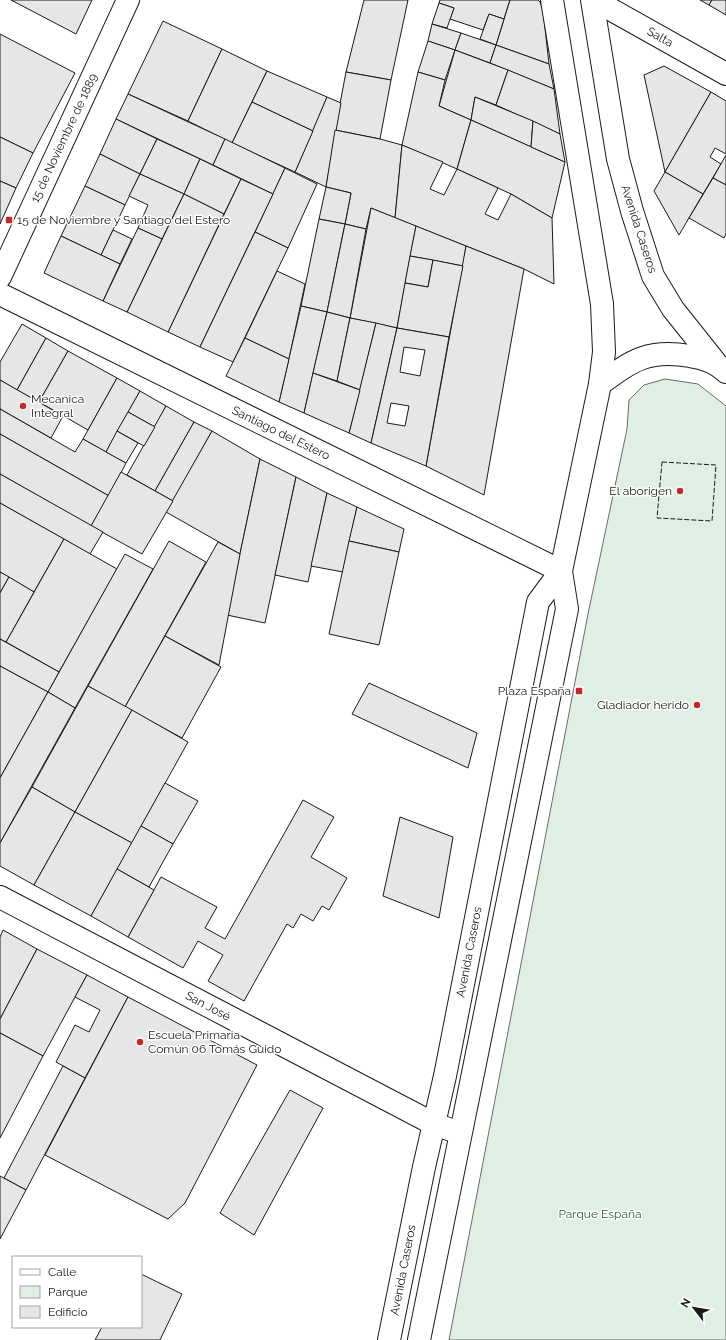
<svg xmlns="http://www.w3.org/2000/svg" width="726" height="1340" font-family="Raleway,sans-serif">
<rect width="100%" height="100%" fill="#fff"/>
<path fill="#e0efe3" stroke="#6a6a6a" d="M 665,379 L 698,384 L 726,406 L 726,1340 L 449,1340 L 588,614 L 627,429 L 629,400 L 644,385 Z"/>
<g fill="#e6e6e6" stroke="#1a1a1a" fill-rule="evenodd">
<path d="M 11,0 L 92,0 L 76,34 Z"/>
<path d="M 364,0 L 408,0 L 391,80 L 346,72 Z"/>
<path d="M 440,0 L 510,0 L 504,19 L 489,14 L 483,30 L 450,19 L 454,8 L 439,3 Z"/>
<path d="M 510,0 L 538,0 L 540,2 L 543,10 L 549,64 L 496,45 Z"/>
<path d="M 700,0 L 712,0 L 709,5 Z"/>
<path d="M 712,0 L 726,0 L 726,15 L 709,5 Z"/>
<path d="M 439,3 L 454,8 L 447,28 L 432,24 Z"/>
<path d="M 489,14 L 504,19 L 496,45 L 480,39 Z"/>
<path d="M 163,21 L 222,49 L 188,121 L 128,94 Z"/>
<path d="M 432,24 L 461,33 L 455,50 L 428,41 Z"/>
<path d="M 461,33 L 496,45 L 490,63 L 455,50 Z"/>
<path d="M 0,34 L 75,73 L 33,153 L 0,137 Z"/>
<path d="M 428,41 L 455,50 L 445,80 L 418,72 Z"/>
<path d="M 496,45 L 549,64 L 554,89 L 490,63 Z"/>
<path d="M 222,49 L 267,71 L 232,143 L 188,121 Z"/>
<path d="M 455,50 L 508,70 L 496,105 L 475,97 L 471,120 L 439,106 Z"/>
<path d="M 664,66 L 711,92 L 665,172 L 644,75 Z"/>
<path d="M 508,70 L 554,89 L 560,134 L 496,105 Z"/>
<path d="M 267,71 L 327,97 L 313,131 L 252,102 Z"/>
<path d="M 346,72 L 391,80 L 380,139 L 335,130 Z"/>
<path d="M 418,72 L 445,80 L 439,106 L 471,120 L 457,169 L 402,145 Z"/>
<path d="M 711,92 L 726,101 L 726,154 L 715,148 L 710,157 L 721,164 L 703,194 L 665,172 Z"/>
<path d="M 128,94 L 225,139 L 213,165 L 116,119 Z"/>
<path d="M 327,97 L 341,103 L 326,187 L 295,172 Z"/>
<path d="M 475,97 L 533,121 L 531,147 L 471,120 Z"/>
<path d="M 252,102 L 313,131 L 295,172 L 232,143 Z"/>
<path d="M 116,119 L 157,139 L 140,174 L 100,154 Z"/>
<path d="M 471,120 L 565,162 L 552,218 L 511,194 L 457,169 Z"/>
<path d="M 533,121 L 560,134 L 565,162 L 531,147 Z"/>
<path d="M 335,130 L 380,139 L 402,145 L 395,218 L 371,208 L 366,229 L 345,224 L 351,193 L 326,187 Z"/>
<path d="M 0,137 L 33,153 L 16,188 L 0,181 Z"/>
<path d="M 157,139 L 200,159 L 184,194 L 140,174 Z"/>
<path d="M 225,139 L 285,168 L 273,194 L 213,165 Z"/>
<path d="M 402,145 L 443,162 L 430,189 L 444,195 L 457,169 L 498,188 L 485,214 L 498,220 L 511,194 L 552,218 L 554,284 L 524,269 L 395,218 Z"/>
<path d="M 100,154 L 140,174 L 125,205 L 85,186 Z"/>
<path d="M 726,155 L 726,185 L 713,178 Z"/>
<path d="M 200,159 L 241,179 L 224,214 L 184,194 Z"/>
<path d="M 285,168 L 317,184 L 288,248 L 255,232 Z"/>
<path d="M 665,172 L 703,194 L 679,235 L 654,191 Z"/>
<path d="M 140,174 L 184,194 L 162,239 L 138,228 L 148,205 L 129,196 Z"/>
<path d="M 713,178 L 726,185 L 726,234 L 724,238 L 689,218 Z"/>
<path d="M 241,179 L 273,194 L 200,347 L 168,332 Z"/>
<path d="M 0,181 L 16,188 L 0,224 Z"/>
<path d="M 85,186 L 125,205 L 101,255 L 61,236 Z"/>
<path d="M 326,187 L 351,193 L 345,224 L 319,219 Z"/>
<path d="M 184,194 L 224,214 L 168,332 L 127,312 Z"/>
<path d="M 371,208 L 416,226 L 397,328 L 350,318 Z"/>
<path d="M 319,219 L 345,224 L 327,312 L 301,306 Z"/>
<path d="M 345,224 L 366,229 L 350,318 L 327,312 Z"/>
<path d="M 416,226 L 466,246 L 463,266 L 410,256 Z"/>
<path d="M 138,228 L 162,239 L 127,312 L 103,301 Z"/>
<path d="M 113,230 L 132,239 L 120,264 L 101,255 Z"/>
<path d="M 255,232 L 288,248 L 233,362 L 200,347 Z"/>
<path d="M 61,236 L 120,264 L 103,301 L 44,273 Z"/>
<path d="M 466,246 L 524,269 L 484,495 L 426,466 Z"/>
<path d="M 410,256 L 433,260 L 428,287 L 405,283 Z"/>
<path d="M 433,260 L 463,266 L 449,337 L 397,328 L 405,283 L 428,287 Z"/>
<path d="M 277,271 L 305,284 L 289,359 L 245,338 Z"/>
<path d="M 301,306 L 327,312 L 304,413 L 279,402 Z"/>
<path d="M 327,312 L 350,318 L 337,381 L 313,373 Z"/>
<path d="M 350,318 L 376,323 L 360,390 L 337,381 Z"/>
<path d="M 376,323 L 397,328 L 371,443 L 349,433 Z"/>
<path d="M 22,324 L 46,338 L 17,390 L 0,380 L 0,362 Z"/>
<path d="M 397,328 L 449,337 L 426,466 L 371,443 ZM 404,347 L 425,350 L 420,376 L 400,372 ZM 391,403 L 409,406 L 405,426 L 387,423 Z"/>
<path d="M 46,338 L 68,351 L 39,402 L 17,390 Z"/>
<path d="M 245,338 L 289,359 L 279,402 L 226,376 Z"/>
<path d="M 68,351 L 117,378 L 88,430 L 39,402 Z"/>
<path d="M 313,373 L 360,390 L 349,433 L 304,413 Z"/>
<path d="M 117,378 L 140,391 L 106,452 L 83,439 Z"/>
<path d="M 0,380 L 63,416 L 51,438 L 0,409 Z"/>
<path d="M 140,391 L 166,406 L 155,427 L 128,412 Z"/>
<path d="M 166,406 L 194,422 L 155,491 L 127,475 Z"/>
<path d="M 0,409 L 75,452 L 83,439 L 126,463 L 109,496 L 0,434 Z"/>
<path d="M 128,412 L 155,427 L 144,446 L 117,431 Z"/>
<path d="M 194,422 L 212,431 L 173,501 L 155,491 Z"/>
<path d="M 117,431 L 138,443 L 126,463 L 106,452 Z"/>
<path d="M 212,431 L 260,459 L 240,554 L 166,512 Z"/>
<path d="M 0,434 L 109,496 L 91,526 L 0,474 Z"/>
<path d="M 260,459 L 296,477 L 265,623 L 227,615 Z"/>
<path d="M 121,472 L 173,501 L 142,554 L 91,526 Z"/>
<path d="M 0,474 L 103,532 L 90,554 L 0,503 Z"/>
<path d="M 296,477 L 327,493 L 308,582 L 275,575 Z"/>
<path d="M 327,493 L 357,507 L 343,572 L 311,566 Z"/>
<path d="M 0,503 L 64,539 L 34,592 L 0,572 Z"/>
<path d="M 357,507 L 404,529 L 399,552 L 349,541 Z"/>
<path d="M 64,539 L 117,569 L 59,672 L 6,642 Z"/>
<path d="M 169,541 L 206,562 L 125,707 L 88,686 Z"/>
<path d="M 349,541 L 399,552 L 379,645 L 329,634 Z"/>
<path d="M 218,542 L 240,554 L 219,665 L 165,636 Z"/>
<path d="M 125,554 L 153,569 L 75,708 L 48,692 Z"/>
<path d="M 0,572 L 9,577 L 0,593 Z"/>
<path d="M 9,577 L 34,592 L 6,642 L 0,639 L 0,593 Z"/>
<path d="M 165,636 L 221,667 L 182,738 L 125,707 Z"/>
<path d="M 0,639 L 59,672 L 48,692 L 0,666 Z"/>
<path d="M 0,666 L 48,692 L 0,778 Z"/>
<path d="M 369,683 L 477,733 L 468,768 L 352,714 Z"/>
<path d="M 88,686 L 132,710 L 75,812 L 32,787 Z"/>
<path d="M 48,692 L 75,708 L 0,843 L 0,778 Z"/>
<path d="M 132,710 L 188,742 L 132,843 L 75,812 Z"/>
<path d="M 165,783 L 198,801 L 173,844 L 141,826 Z"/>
<path d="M 32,787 L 75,812 L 34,885 L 0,866 L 0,843 Z"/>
<path d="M 303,800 L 334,817 L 311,857 L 347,878 L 329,910 L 322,906 L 313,921 L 301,914 L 293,928 L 287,924 L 244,1001 L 208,981 L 223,955 L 198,941 L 183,968 L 128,937 L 161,877 L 217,907 L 205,928 L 225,939 Z"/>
<path d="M 75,812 L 132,843 L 91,916 L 34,885 Z"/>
<path d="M 400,817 L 453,837 L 439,918 L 383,896 Z"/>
<path d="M 141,826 L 173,844 L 149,887 L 117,869 Z"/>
<path d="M 117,869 L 154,890 L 128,937 L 91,916 Z"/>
<path d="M 3,930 L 37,949 L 0,1019 L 0,937 Z"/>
<path d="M 37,949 L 87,975 L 43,1056 L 0,1033 L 0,1019 Z"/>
<path d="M 87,975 L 128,997 L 85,1078 L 56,1062 L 75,1025 L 89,1032 L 100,1010 L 75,997 Z"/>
<path d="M 128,997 L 257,1065 L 185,1203 L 168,1219 L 45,1155 Z"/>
<path d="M 0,1033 L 43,1056 L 0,1138 Z"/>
<path d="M 63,1066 L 85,1078 L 26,1190 L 4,1178 Z"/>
<path d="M 290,1090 L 323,1108 L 254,1235 L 220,1213 Z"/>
<path d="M 0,1176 L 26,1190 L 0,1239 Z"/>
<path d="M 141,1274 L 182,1294 L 160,1340 L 95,1340 L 102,1327 L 141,1327 Z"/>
</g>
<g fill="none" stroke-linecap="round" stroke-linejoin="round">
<g stroke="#1a1a1a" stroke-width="24">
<g id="minor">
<path d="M 0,277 L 128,0"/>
<path d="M 0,294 L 561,571"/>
<path d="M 0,897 L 434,1124 L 460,1133"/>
</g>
</g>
<g stroke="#1a1a1a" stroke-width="24">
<g id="tertiary">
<path d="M 552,0 L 602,304 L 604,352 L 600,384"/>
<path d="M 592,0 L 618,159 L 632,211 L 653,276 L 673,309 L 716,363"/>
<path d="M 594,0 L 726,74"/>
</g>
</g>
<g stroke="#1a1a1a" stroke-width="24">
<g id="secondary">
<path d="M 389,1340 L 424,1167 L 445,1076 L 538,602 L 561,571"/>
<path d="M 419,1340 L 567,609 L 561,571 L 600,384 C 633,360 648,349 690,356 C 704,358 716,362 726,372"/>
</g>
</g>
<use href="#minor" stroke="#fff" stroke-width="22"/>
<use href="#tertiary" stroke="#fff" stroke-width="22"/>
<use href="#secondary" stroke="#fff" stroke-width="22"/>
<path stroke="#1a1a1a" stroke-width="1" stroke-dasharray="5 2" stroke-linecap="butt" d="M 662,462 L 716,465 L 712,521 L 657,518 Z"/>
</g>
<g fill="#c62828" stroke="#fff" stroke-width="1.5">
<rect x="5" y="216" width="8" height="8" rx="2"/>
<circle cx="23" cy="406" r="4"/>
<circle cx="680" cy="491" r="4"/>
<rect x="575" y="687" width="8" height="8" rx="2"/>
<circle cx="697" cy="705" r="4"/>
<circle cx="140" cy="1042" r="4"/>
</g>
<g text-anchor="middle" stroke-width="3" stroke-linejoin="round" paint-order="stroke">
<g font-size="12" fill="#1a1a1a" stroke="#fff">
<text transform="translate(660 37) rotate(29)" y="4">Salta</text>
<text transform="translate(64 138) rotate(-65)" y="4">15 de Noviembre de 1889</text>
<text transform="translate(639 229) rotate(72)" y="4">Avenida Caseros</text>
<text transform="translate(281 433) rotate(26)" y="4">Santiago del Estero</text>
<text transform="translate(469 952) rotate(-79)" y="4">Avenida Caseros</text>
<text transform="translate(208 1006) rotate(28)" y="4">San José</text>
<text transform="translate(403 1270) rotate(-79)" y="4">Avenida Caseros</text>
</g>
<g font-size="12" fill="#1a1a1a" stroke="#fff" text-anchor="start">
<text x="17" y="224">15 de Noviembre y Santiago del Estero</text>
<text x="31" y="403">Mecanica<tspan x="31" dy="14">Integral</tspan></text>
<text x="672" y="495" text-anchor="end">El aborigen</text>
<text x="571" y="695" text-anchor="end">Plaza España</text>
<text x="689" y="709" text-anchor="end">Gladiador herido</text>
<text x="148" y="1039">Escuela Primaria<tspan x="148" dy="14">Común 06 Tomás Guido</tspan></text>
</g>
<g font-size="12" fill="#2b5a34" stroke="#fff">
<text x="600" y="1218">Parque España</text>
</g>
</g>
<rect x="12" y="1256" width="130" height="72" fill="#ffffff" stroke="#a3a3a3"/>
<rect x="20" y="1269" width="20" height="6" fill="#ffffff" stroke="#a3a3a3"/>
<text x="48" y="1276" font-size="12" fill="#1a1a1a">Calle</text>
<rect x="20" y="1286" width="20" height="12" fill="#e0efe3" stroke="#a3a3a3"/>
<text x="48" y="1296" font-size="12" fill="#1a1a1a">Parque</text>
<rect x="20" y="1306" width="20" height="12" fill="#e6e6e6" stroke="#a3a3a3"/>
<text x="48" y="1316" font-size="12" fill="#1a1a1a">Edificio</text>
<g transform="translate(694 1308) rotate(301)" stroke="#ffffff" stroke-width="3" paint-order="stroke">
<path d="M0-3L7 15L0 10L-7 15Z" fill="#1a1a1a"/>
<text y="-6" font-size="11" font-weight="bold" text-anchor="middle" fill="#1a1a1a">N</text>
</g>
</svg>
